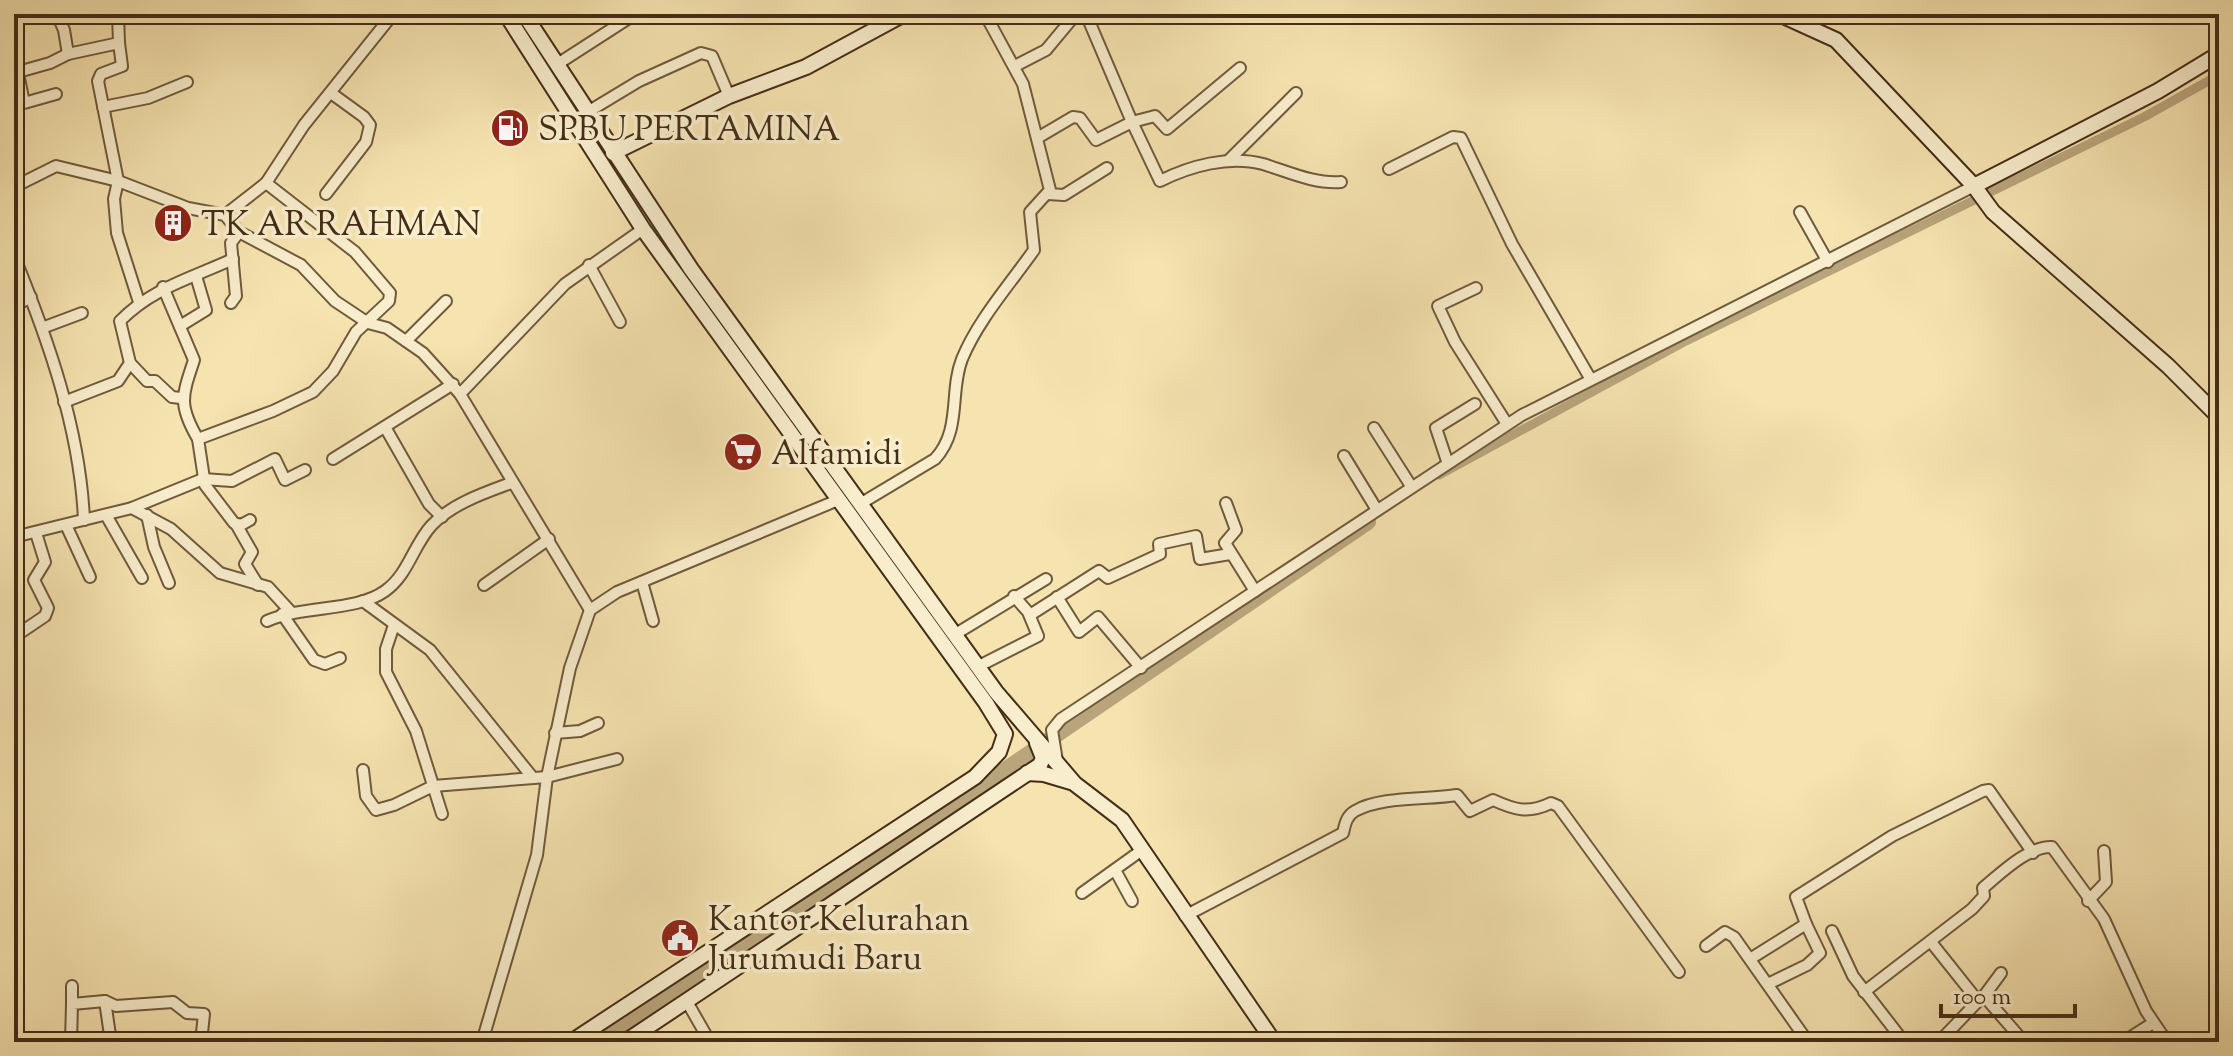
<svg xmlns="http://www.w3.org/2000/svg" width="2233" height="1056" font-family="'Sorts Mill Goudy',serif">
<rect width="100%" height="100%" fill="#f5e3b0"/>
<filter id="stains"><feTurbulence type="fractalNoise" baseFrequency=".0025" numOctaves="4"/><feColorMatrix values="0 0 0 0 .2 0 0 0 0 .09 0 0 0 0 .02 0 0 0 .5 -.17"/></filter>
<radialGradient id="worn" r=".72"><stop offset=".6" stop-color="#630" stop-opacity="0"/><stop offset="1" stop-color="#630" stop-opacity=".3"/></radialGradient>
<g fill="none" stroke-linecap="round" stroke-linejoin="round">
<path stroke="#b9a57c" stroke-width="9" d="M 1439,475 L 1682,343 L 2144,117 L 2219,75"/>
<path stroke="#b9a57c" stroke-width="16" d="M 597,1042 L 911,834 L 1368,522"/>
<g stroke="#705a3c" stroke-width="14">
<g id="street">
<path d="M 57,14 L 64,30 L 68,54 L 119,43 L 122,66 L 101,74 L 98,81 L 118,181 L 114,199 L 117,233 L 139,302"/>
<path d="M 118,14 L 119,43"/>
<path d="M 14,53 L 24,103 L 56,94"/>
<path d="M 556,65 L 632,16"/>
<path d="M 1015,66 L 1046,50 L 1076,14"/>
<path d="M 1240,68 L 1167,129 L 1155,116 L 1132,122 L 1160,181 C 1190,166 1229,155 1263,164 C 1289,172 1314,184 1341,182"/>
<path d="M 18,72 L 50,63 L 68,54"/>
<path d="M 103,107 L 148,98 L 187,82"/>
<path d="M 586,113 L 639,81 L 701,53 L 712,56 L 729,96"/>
<path d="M 1039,137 L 1073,117 L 1080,118 L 1096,140 L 1132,122 L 1086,14"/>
<path d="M 1228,161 L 1296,93"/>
<path d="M 1389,169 L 1453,137 L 1461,138 L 1512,244 L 1590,378"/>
<path d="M 14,187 L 56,166 L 118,181 L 188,208 L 225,215 L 239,232 L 301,265 L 335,301 L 368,323 L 387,328 L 423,353 L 460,394 L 590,610"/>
<path d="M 326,194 L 366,142 L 370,125 L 364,117 L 331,93"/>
<path d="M 1048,194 L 1064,195 L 1107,168"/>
<path d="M 1800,212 L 1828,262"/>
<path d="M 225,215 L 266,183 L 304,125 L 393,14"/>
<path d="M 14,256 C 48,339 80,429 84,520"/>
<path d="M 589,265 L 620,322"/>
<path d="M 163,287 L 194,360 C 182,396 178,405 198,439"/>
<path d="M 1476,288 L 1438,306 L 1455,342 L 1507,424"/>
<path d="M 231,303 L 236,296 L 231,243 L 239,232"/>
<path d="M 14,306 L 31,297"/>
<path d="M 180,326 L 206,310 L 196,276"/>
<path d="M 42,328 L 82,313"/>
<path d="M 406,341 L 446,301"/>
<path d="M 460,394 L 565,284 L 643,229"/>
<path d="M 181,398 L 172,397 L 155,381 L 147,381 L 130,363 L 120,321 C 152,288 192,278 233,259"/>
<path d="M 64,402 L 118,381 L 130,363"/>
<path d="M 385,427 L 429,504 L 442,517"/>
<path d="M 1374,428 L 1411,486"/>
<path d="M 1344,456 L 1377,510"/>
<path d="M 333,459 L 453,384"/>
<path d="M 1447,461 L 1436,428 L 1475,404"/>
<path d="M 1226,503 L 1236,530 L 1225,543 L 1255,591"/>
<path d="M 860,504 L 935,459 C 962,430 949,392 962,359 C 978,320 1010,284 1034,250 L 1030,212 L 1050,190 L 1023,84 L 985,14"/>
<path d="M 132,508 L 171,529 L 220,573 L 268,587 L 290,611"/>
<path d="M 106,515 L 142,578"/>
<path d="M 147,515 L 154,547 L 169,583"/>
<path d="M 250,520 L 241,525 L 234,523 L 205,485 L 198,439 L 273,411 L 313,392 L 333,371 L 356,332 L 389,301 L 390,293 L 355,252 L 266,183"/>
<path d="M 236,524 L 252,552 L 245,564 L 258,585"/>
<path d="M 66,525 L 90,577"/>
<path d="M 14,537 L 132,508 L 203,479 L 232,481 L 275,459 L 285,480 L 305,470"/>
<path d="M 642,582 L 653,621"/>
<path d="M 484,585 L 549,539"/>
<path d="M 1057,597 L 1079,632 L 1098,617 L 1141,668"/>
<path d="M 363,601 L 430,650 L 533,778"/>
<path d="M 282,614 L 314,660 L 325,664 L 340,658"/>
<path d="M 1030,615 L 1099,571 L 1108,578 L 1160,554 L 1159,544 L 1196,536 L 1200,559 L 1230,554"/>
<path d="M 267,621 C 303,605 356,612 385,591 C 408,575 413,546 431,526 C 451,504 484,493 511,483"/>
<path d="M 394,625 L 386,649 L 386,672 L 416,731 L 442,814"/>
<path d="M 954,635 L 1046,579"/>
<path d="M 14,637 L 45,616 L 48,608 L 34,580 L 45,562 L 36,533"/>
<path d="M 977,667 L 1038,636 L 1028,612 L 1014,596"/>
<path d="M 555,733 L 580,731 L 598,723"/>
<path d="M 1057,761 L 1052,730 L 1061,719 L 1522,415 L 1974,186"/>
<path d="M 363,770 L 366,796 L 376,810 L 394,805 L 433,786 L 547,777 L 617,759"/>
<path d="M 1115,870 L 1132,901"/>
<path d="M 1082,893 L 1142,850"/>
<path d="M 2088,901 L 2106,882 L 2104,851"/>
<path d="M 1185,916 L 1343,833 C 1345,825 1346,816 1355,811 C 1381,796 1427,800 1457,795 L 1470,811 L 1493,800 C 1515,810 1528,814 1551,803 L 1558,806 L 1679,972"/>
<path d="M 1832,931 L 1853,976 L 1904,1042"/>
<path d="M 1931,942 L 1978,1001"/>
<path d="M 1706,946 L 1725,932 L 1734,937 L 1808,1042"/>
<path d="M 1750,959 L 1806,924 L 1796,897 L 1892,836 L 1983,791 L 1989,790 L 2033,853"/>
<path d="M 2001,973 L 1984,996 L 2024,1042"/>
<path d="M 1768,984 L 1807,965 L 1820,953 L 1806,924"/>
<path d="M 72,986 L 72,1004"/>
<path d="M 1864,992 L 1972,909 L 1984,896 L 1983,888 C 2000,874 2028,846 2052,847 L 2104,919 L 2146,1011 L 2167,1042"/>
<path d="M 686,1000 L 710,1042"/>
<path d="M 105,1001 L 111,1042"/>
<path d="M 71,1042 L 72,1004 L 105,1001 L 116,1006 L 173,1002 L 187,1013 L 204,1014 L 201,1042"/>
<path d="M 482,1042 L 537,855 L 547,777 L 570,668 L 590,610 L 617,592 L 838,500"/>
<path d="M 1939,1042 L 1982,997"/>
<path d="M 2123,1042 L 2153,1023"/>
</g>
</g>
<g stroke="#442d16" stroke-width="18">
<g id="secondary">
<path d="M 506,14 L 643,229 L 986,703 L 1005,734 L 999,752 L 975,777 L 571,1042"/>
<path d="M 524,14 L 691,269 L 996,692 L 1075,784 L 1122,820 L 1274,1042"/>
<path d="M 1779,14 L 1836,40 L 1974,186 L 1993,212 L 2168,366 L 2219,417"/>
<path d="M 613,153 L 729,96 L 806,67 L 904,14"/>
<path d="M 1974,186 L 2158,91 L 2219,54"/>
<path d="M 1027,773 L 1044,774 L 1071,782"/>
<path d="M 625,1042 L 1040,765 L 1043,758 L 1037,743"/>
</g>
</g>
<use href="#street" stroke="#f8edcc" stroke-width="10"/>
<use href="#secondary" stroke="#f8edcc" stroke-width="14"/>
</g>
<defs>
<g id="fuel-disc" transform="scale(2)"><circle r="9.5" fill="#8f2418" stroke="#f8edcc"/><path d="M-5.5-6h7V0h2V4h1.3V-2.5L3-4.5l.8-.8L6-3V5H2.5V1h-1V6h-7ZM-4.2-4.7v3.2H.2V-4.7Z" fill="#fff"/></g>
<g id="building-disc" transform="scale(2)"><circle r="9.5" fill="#8f2418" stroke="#f8edcc"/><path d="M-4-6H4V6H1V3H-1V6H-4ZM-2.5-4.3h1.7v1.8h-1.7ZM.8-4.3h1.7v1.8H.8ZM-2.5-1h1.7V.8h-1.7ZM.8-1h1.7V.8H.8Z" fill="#fff"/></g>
<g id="supermarket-disc" transform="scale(2)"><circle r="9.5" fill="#8f2418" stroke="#f8edcc"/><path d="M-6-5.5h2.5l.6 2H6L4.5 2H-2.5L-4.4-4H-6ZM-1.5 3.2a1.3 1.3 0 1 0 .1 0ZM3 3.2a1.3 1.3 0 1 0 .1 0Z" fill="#fff"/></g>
<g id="civic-disc" transform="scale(2)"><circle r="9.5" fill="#8f2418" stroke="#f8edcc"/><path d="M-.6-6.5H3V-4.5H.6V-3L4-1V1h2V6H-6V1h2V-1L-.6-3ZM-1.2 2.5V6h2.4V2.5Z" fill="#fff"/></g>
</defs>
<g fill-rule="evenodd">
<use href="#fuel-disc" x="510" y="128"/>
<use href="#building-disc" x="173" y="223"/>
<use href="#supermarket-disc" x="743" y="452"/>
<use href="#civic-disc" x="680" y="938"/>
</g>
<g text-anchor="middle" stroke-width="7" stroke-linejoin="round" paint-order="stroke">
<g font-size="34" fill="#442d16" stroke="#f8edcc" text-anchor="start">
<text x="538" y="140">SPBU PERTAMINA</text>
<text x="201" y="235">TK AR RAHMAN</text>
<text x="771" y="464">Alfamidi</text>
<text x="708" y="930">Kantor Kelurahan<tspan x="708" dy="39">Jurumudi Baru</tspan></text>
</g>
</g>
<rect width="2233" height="1056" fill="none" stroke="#f5e3b0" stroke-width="48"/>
<rect x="16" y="16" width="2201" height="1024" fill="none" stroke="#442d16" stroke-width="4"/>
<rect x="24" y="24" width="2185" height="1008" fill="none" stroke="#442d16" stroke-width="2"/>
<path d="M1941 1004v12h134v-12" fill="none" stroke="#442d16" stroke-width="4"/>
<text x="1953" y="1004" font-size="24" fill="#442d16" stroke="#f8edcc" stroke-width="6" paint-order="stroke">100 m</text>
<rect width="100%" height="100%" filter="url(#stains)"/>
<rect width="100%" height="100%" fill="url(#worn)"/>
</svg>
